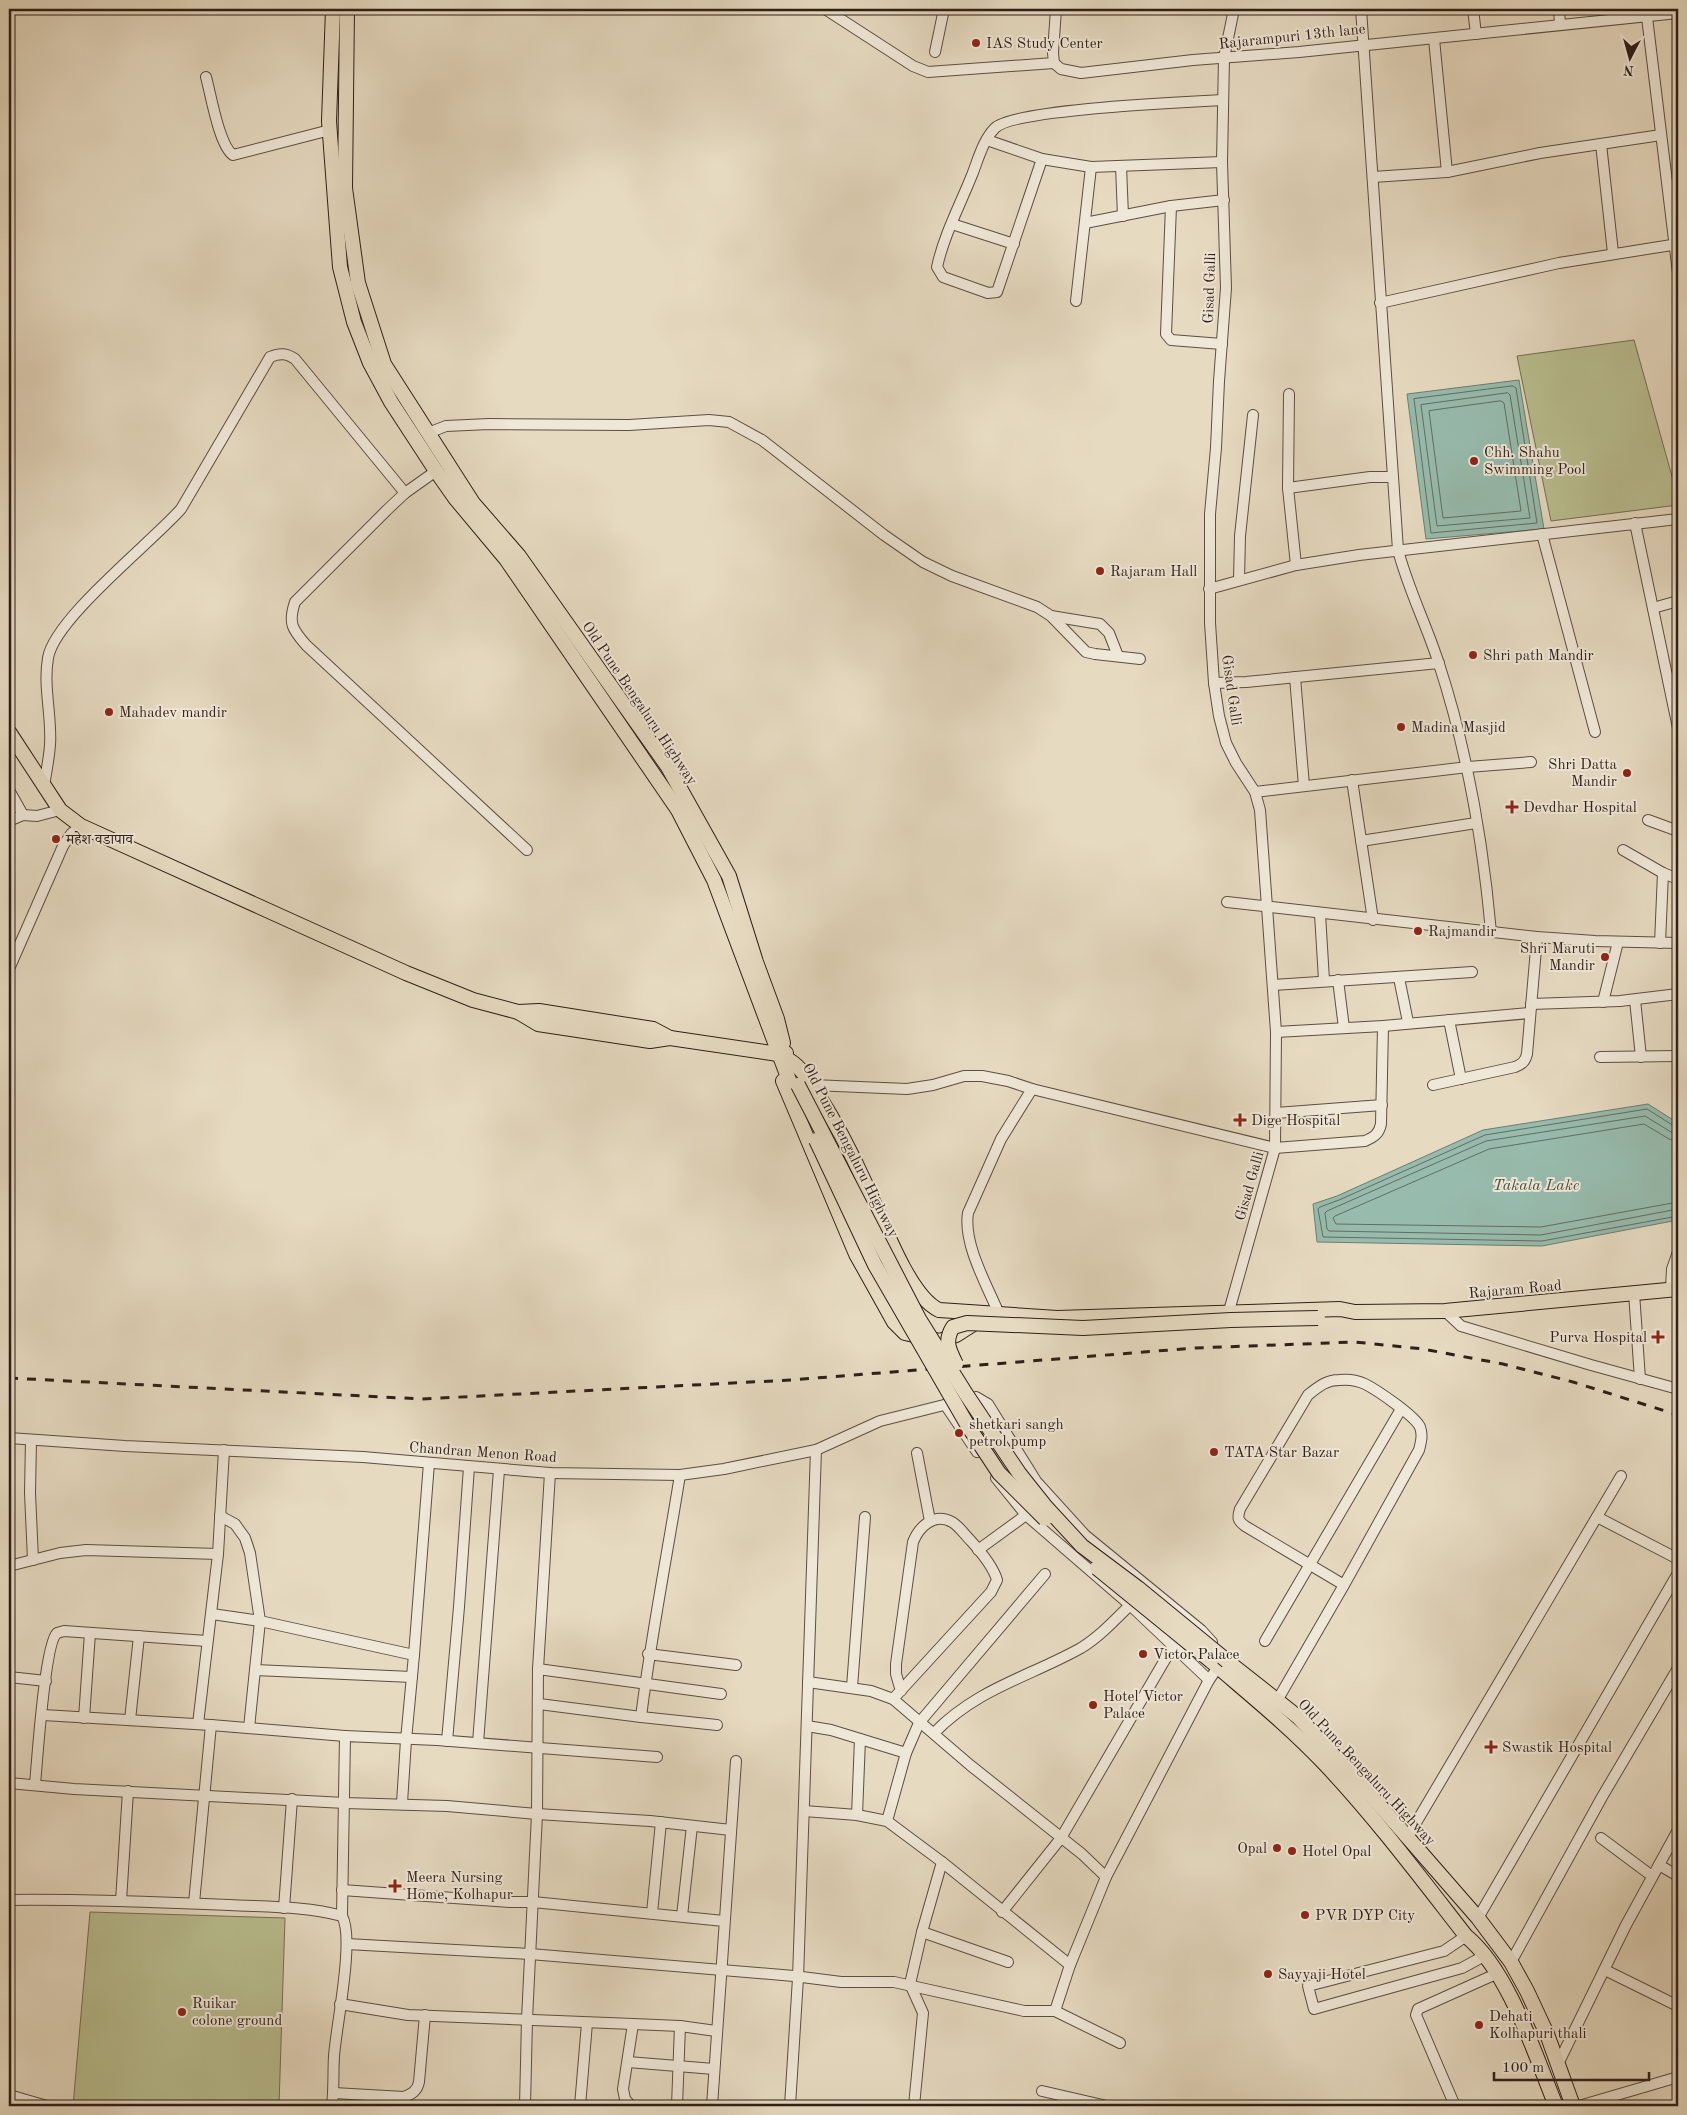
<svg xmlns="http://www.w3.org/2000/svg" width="1687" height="2115" font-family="'Old Standard TT','Noto Serif Devanagari',serif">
<rect width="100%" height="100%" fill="#e6dac1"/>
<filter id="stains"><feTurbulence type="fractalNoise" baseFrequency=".004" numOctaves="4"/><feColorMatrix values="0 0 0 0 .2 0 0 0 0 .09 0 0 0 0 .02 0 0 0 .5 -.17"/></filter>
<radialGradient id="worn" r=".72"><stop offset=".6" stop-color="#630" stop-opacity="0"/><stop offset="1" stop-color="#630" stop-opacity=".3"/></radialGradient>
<g fill="#b9be90" stroke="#746e54">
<path d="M 1634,340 L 1678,498 L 1678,505 L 1551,521 L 1517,356 Z"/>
<path d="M 90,1912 L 285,1918 L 279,2106 L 73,2106 Z"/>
</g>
<g fill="#97bbad" stroke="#6d7d71">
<path d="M 1519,380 L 1544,529 L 1426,539 L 1407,394 Z"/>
<path d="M 1648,1104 L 1678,1123 L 1678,1220 L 1542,1246 L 1317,1242 L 1313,1204 L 1337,1196 L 1483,1130 Z"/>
</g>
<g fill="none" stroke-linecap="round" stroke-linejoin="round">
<g stroke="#636d62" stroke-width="1">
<path d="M 1513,386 L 1516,388 L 1537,523 L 1431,533 L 1414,399 Z"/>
<path d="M 1508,393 L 1510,395 L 1530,518 L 1437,526 L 1421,405 Z"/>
<path d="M 1501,401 L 1504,403 L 1521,511 L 1443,518 L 1429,411 Z"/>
<path d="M 1678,1127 L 1674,1126 L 1647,1109 L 1485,1135 L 1339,1200 L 1320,1207 L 1318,1209 L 1323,1237 L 1542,1241 L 1678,1216"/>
<path d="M 1678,1133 L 1671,1132 L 1645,1116 L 1486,1141 L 1327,1211 L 1325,1213 L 1327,1229 L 1329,1231 L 1541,1235 L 1678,1209"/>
<path d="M 1678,1141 L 1669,1139 L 1644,1124 L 1489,1149 L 1335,1216 L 1333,1218 L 1336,1224 L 1541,1227 L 1678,1202"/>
</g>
<g stroke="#5d4e42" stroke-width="12">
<g id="minor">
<path d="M 825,9 L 913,66 L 928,72 L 1054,63"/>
<path d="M 1056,9 L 1053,53 L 1054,63 L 1061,69 L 1081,73 L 1193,60 L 1299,52 L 1678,13"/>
<path d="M 1361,9 L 1398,550 C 1408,589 1427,626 1439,664 C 1467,750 1483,842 1491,932"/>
<path d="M 1473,9 L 1476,34"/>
<path d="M 1559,9 L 1560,25"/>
<path d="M 1646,9 L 1678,273"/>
<path d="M 1434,39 L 1447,172"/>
<path d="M 935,52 L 944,9"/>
<path d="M 206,77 C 211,95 219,145 233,155 L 330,130"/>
<path d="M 987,140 L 1042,159 L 1091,167 L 1222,162"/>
<path d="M 1601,144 L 1613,253"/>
<path d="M 1042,159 L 997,292 L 988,293 L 943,277 L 937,267 C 944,235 960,205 972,175 C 978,160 983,140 995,128 C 1014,109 1188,102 1223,100"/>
<path d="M 1121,166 L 1123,216"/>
<path d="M 1373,177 L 1447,172 L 1540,153 L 1661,135"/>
<path d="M 1171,206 L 1166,334 L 1171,340 L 1222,344"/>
<path d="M 1085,223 L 1171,206 L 1224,200"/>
<path d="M 952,224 L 1014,244"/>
<path d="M 1076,301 L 1091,167"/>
<path d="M 1380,303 L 1559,263 L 1678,244"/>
<path d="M 1289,394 L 1288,488 L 1296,565"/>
<path d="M 428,433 L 446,426 L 489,424 L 629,425 L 709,420 L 729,422 L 762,440 L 884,535 L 923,562 L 952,576 L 1037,607 L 1051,616 L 1086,652 L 1095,654 L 1140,659"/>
<path d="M 436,471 L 405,493 L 387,510 L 295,602 C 288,623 292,629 306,645 L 527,850"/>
<path d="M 1288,488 L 1370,477 L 1392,477"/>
<path d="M 1635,523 L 1678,728"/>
<path d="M 1542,534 L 1595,732"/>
<path d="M 1239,580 L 1240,536 L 1253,415"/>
<path d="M 1209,589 L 1296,565 L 1359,555 L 1678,519"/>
<path d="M 1653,608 L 1678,601"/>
<path d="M 1051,616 L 1100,624 L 1109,633 L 1118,656"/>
<path d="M 1295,677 L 1304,786"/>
<path d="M 1214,683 L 1246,682 L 1439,663"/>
<path d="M 1352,780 L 1373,920"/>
<path d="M 44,786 C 46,773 49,759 50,745 C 52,716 43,687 48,658 C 54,619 152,542 181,509 L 270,357 C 280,353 286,353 295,359 L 405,493"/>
<path d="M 9,790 L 23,815"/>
<path d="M 1255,792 L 1468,767 L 1531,762"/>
<path d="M 1648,820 L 1678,831"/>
<path d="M 9,821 L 23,815 L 37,816 L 60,810"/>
<path d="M 1361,841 L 1476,823"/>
<path d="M 1623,850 L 1663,873 L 1678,879"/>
<path d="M 1227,902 L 1537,937 L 1595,941 L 1678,943"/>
<path d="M 1320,914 L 1324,980"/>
<path d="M 1660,943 L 1663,873"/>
<path d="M 9,969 L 63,846 L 71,834 L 81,826"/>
<path d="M 1399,978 L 1408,1022"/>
<path d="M 1338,980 L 1344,1028"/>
<path d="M 1273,985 L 1472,972"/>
<path d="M 1635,1000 L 1641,1057"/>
<path d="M 1603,1002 L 1618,942"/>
<path d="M 1531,1004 L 1620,1001 L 1678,994"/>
<path d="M 1449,1020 L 1461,1079"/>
<path d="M 1276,1032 L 1383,1026 L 1530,1013"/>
<path d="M 1600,1057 L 1678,1056"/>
<path d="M 812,1085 L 907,1089 L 933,1085 L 964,1076 L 982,1076 L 1008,1081 L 1032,1089 L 1275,1148 L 1365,1141 C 1374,1137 1379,1134 1381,1124 L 1383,1026"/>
<path d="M 1433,1085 L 1515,1067 C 1522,1064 1525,1062 1527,1054 L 1537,937"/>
<path d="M 1276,1113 L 1382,1105"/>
<path d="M 1671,1289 L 1672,1269 L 1678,1252"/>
<path d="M 1634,1293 L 1640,1379"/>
<path d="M 1229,1311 L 1275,1148 L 1276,1032 L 1260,810 L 1255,792 L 1236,763 L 1226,743 L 1219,716 L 1214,683 L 1210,623 L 1210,514 L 1216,448 L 1219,381 L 1226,288 L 1222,162 L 1224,58 L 1234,9"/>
<path d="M 1445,1311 L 1461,1326 L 1591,1365 L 1678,1389"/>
<path d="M 999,1314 C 987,1285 963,1244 968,1213 L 1001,1139 L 1032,1089"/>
<path d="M 946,1406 L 977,1452"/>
<path d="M 9,1438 L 125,1446 L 363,1457 L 550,1473 L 680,1475 L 724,1469 L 816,1450 L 880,1421 L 976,1397 L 988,1404 L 1036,1481 L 1085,1535 L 1201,1630 L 1212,1642"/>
<path d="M 31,1440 L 30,1493 L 33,1560"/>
<path d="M 917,1453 L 930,1521"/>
<path d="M 996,1478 L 1026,1515 L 1130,1605 L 1209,1680"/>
<path d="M 220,1516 L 235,1524 L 245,1538 L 250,1553 L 260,1621 L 249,1728"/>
<path d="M 1597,1517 L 1678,1559"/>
<path d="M 978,1550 L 1026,1515"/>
<path d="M 9,1566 L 60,1553 L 86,1550 L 218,1554"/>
<path d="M 212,1614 L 260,1621 L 414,1655"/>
<path d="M 1265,1641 L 1401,1409"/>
<path d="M 648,1654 L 736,1665"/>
<path d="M 538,1669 L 721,1694"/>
<path d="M 255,1670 L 412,1677"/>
<path d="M 9,1677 L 46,1681"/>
<path d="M 808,1682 L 871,1691 L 893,1699 L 970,1765 L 1082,1854 L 1106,1877"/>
<path d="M 852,1687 L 865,1517"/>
<path d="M 893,1699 L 991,1592 L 997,1580 C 993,1566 981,1552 971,1541 C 965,1535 959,1526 952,1522 C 934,1512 919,1527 913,1542 L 896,1664 L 896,1674 L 901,1691"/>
<path d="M 539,1704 L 641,1717 C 651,1636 667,1556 680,1475"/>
<path d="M 1274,1706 L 1344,1585 L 1419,1450 C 1421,1442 1423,1435 1420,1427 C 1415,1416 1377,1390 1365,1384 C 1357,1380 1348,1379 1339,1380 C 1326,1380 1318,1387 1308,1395 L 1240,1509 C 1237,1518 1238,1521 1245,1526 L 1344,1585"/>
<path d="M 43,1715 L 211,1725 L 345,1736"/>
<path d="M 641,1717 L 717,1725"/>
<path d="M 84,1718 L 90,1633"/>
<path d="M 130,1720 L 139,1636"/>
<path d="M 198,1724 L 218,1554 L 224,1450"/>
<path d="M 807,1726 L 831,1730 L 906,1753"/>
<path d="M 934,1733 C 978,1688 1029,1677 1081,1648 C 1099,1637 1115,1620 1130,1605"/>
<path d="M 447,1741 L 459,1607 L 469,1467"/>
<path d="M 478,1743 L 499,1470"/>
<path d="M 9,1783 L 74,1789 L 345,1803 L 447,1806 L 537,1814 L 650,1821 L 731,1830"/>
<path d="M 35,1785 C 37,1762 45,1643 57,1633 L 64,1631 L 207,1641"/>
<path d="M 402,1803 L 406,1740 L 414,1655 L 429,1463"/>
<path d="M 804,1811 L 857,1815 L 887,1821 L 942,1862 L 1070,1965"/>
<path d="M 857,1815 L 860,1739"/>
<path d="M 887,1821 L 906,1753 L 919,1723 L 1045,1574"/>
<path d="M 1407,1838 L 1621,1476"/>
<path d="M 1601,1838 L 1652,1876"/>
<path d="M 1659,1865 L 1678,1876"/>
<path d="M 342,1890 L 510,1902 L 533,1902 L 724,1921"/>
<path d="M 9,1900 C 82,1899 156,1902 229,1905 C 266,1907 306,1906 342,1916 C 355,1938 336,2027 334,2056 C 333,2073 334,2090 332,2106"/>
<path d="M 121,1901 L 128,1791"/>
<path d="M 194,1903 L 211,1725"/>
<path d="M 284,1908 L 292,1799"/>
<path d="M 1002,1912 L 1061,1838 L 1173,1646"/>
<path d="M 652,1913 L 661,1822"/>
<path d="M 342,1916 L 345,1736 L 437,1740 L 657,1757"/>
<path d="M 682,1916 L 692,1826"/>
<path d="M 1478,1918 L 1678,1573"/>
<path d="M 922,1932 L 1008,1962"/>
<path d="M 1466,1936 L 1444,1951 L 1308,1986 L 1314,2009 L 1462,1968 L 1484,1956"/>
<path d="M 347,1944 L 530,1954 L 794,1976 L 841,1982 L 894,1982 L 1024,2011 L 1055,2011 L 1070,1965 L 1106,1877 L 1209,1680 L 1218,1667"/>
<path d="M 1511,1962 L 1602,1797 L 1678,1668"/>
<path d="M 1605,1970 L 1678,2006"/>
<path d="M 340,2004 L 408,2015 L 633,2024 L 680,2026 L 716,2031"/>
<path d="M 1055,2011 L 1120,2043"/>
<path d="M 628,2062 L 714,2069"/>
<path d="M 1558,2064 L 1626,1925 L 1678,1830"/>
<path d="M 1042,2091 L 1107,2106"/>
<path d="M 334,2093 L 404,2097 C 412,2094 417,2091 419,2082 L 425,2015"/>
<path d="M 9,2095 L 47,2106"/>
<path d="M 525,2106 L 527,2019 L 537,1814 L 538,1669 L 550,1473"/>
<path d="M 580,2106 L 587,2023"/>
<path d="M 631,2106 L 625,2099 L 623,2089 L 633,2024"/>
<path d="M 677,2106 L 680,2026"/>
<path d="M 712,2106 L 736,1761"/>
<path d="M 790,2106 L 798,1978 L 816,1450"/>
<path d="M 914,2106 L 923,2013 L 910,1984 L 922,1932 L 942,1862"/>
<path d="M 1455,2106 L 1416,2015 L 1418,2009 L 1496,1974"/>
<path d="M 1579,2106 L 1678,2077"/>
</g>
</g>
<g stroke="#2f1f18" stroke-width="16">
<g id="major">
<path d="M 333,9 L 329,121 L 340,267 L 354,322 L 370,363 L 391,402 L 436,471 L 455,498 L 506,559 L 678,810 L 714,880 L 792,1088"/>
<path d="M 347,9 L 345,188 L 358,283 L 384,364 L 473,503 L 519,556 L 668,767 L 729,876 L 756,962 L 777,1019 L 783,1043"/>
<path d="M 9,732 L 60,810 L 81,826 L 406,973 L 473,1000 L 518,1012 L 538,1024 L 650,1041 L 670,1038 L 778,1054 L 786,1053"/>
<path d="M 518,1012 L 539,1011 L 653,1029 L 670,1038"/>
<path d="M 789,1060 C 802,1068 810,1082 818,1095 C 836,1123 851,1152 865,1183 C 880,1215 908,1296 939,1310 L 1057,1318 L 1340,1309 L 1355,1312 L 1445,1311 L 1678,1289"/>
<path d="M 783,1081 L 856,1254 L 894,1322 L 905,1333 L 940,1341 L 956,1335 L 978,1321"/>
<path d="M 1211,1661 C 1249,1694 1289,1726 1324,1763 C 1375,1817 1420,1877 1466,1936 C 1509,1971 1535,2055 1556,2106"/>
<path d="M 1227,1661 L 1298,1717 L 1369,1793 L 1478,1918 L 1511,1962 L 1527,1991 L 1547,2034 L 1573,2106"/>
</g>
</g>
<use href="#minor" stroke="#efe7d7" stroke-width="10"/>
<use href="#major" stroke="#e6dac1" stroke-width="14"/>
<path stroke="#2f1f18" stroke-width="3" stroke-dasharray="9 9" stroke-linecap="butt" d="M 9,1378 L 422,1399 L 791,1380 L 1195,1348 L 1355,1342 L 1423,1349 L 1503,1364 L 1573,1382 L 1678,1415"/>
<g stroke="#2f1f18" stroke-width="16" stroke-linecap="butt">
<g id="major-bridge">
<path d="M 798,1085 L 919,1319 L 966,1394 L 1019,1473 L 1046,1507 L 1082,1546 L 1138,1588 L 1227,1661"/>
<path d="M 816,1140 L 875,1265 L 968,1426 L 999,1473 L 1045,1519"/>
<path d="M 956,1364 C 949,1350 944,1341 953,1327 L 967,1323 L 1083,1328 L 1231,1320 L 1318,1318"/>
<path d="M 1097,1568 L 1211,1661"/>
</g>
</g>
<use href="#major-bridge" stroke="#e6dac1" stroke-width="14"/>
</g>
<g fill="#8f2418" stroke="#efe7d7" stroke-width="2">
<circle cx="976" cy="43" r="5"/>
<circle cx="1474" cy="461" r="5"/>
<circle cx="1100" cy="571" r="5"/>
<circle cx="1473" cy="655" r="5"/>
<circle cx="109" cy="712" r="5"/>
<circle cx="1401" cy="727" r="5"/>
<circle cx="1627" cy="773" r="5"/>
<path d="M1509.5 799.5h5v5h5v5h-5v5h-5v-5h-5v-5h5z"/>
<circle cx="56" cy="839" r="5"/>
<circle cx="1418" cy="931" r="5"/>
<circle cx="1605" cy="957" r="5"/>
<path d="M1237.5 1112.5h5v5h5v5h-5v5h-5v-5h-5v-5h5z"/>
<path d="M1655.5 1329.5h5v5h5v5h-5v5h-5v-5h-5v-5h5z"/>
<circle cx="959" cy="1433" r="5"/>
<circle cx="1214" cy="1452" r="5"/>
<circle cx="1143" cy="1654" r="5"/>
<circle cx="1093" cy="1705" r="5"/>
<path d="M1488.5 1739.5h5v5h5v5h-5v5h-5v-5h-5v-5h5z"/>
<circle cx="1277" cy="1848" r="5"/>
<circle cx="1292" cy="1851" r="5"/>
<path d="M392.5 1878.5h5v5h5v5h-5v5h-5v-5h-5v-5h5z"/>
<circle cx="1305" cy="1915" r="5"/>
<circle cx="1268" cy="1974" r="5"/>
<circle cx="182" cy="2012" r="5"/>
<circle cx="1479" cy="2025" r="5"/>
</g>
<g text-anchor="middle" stroke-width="4" stroke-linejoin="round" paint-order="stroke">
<g font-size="15" fill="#2f1f18" stroke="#efe7d7">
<text transform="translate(1292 36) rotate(-6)" y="5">Rajarampuri 13th lane</text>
<text transform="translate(1209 288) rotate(-88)" y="5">Gisad Galli</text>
<text transform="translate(1232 690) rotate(82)" y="5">Gisad Galli</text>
<text transform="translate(640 703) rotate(56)" y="5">Old Pune Bengaluru Highway</text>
<text transform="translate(851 1150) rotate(63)" y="5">Old Pune Bengaluru Highway</text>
<text transform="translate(1249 1186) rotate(-74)" y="5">Gisad Galli</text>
<text transform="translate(1515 1289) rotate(-5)" y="5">Rajaram Road</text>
<text transform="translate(483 1452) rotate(4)" y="5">Chandran Menon Road</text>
<text transform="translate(1367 1772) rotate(47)" y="5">Old Pune Bengaluru Highway</text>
</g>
<g font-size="15" fill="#2f1f18" stroke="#efe7d7" text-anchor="start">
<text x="986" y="48">IAS Study Center</text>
<text x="1484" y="457">Chh. Shahu<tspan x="1484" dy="17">Swimming Pool</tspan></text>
<text x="1110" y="576">Rajaram Hall</text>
<text x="1483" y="660">Shri path Mandir</text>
<text x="119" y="717">Mahadev mandir</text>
<text x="1411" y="732">Madina Masjid</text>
<text x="1617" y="769" text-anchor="end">Shri Datta<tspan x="1617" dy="17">Mandir</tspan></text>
<text x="1523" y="812">Devdhar Hospital</text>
<text x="66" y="844">महेश वडापाव</text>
<text x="1428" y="936">Rajmandir</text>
<text x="1595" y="953" text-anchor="end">Shri Maruti<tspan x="1595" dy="17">Mandir</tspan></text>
<text x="1251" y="1125">Dige Hospital</text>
<text x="1647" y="1342" text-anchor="end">Purva Hospital</text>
<text x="969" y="1429">shetkari sangh<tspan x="969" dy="17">petrol pump</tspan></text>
<text x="1224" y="1457">TATA Star Bazar</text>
<text x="1153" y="1659">Victor Palace</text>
<text x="1103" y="1701">Hotel Victor<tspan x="1103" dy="17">Palace</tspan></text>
<text x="1502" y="1752">Swastik Hospital</text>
<text x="1267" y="1853" text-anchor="end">Opal</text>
<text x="1302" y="1856">Hotel Opal</text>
<text x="406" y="1882">Meera Nursing<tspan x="406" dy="17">Home, Kolhapur</tspan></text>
<text x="1315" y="1920">PVR DYP City</text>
<text x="1278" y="1979">Sayyaji Hotel</text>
<text x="192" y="2008">Ruikar<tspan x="192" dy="17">colone ground</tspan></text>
<text x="1489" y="2021">Dehati<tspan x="1489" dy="17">Kolhapuri thali</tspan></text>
</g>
<g font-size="16" font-style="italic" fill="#4e4e45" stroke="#efe7d7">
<text x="1536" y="1190">Takala Lake</text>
</g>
</g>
<rect width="1687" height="2115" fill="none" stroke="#e6dac1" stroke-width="30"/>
<rect x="10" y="10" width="1667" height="2095" fill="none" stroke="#2f1f18" stroke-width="2.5"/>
<rect x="15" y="15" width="1657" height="2085" fill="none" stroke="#2f1f18"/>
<g transform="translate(1630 58) rotate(186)" stroke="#efe7d7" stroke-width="4" paint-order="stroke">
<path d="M0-4L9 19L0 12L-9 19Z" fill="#2f1f18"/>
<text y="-8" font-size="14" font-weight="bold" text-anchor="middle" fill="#2f1f18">N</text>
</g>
<path d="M1494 2072v8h155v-8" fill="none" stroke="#2f1f18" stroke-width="2.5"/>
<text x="1502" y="2072" font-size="15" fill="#2f1f18" stroke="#efe7d7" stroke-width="4" paint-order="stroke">100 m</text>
<rect width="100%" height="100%" filter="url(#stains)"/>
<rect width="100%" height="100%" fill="url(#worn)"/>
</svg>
